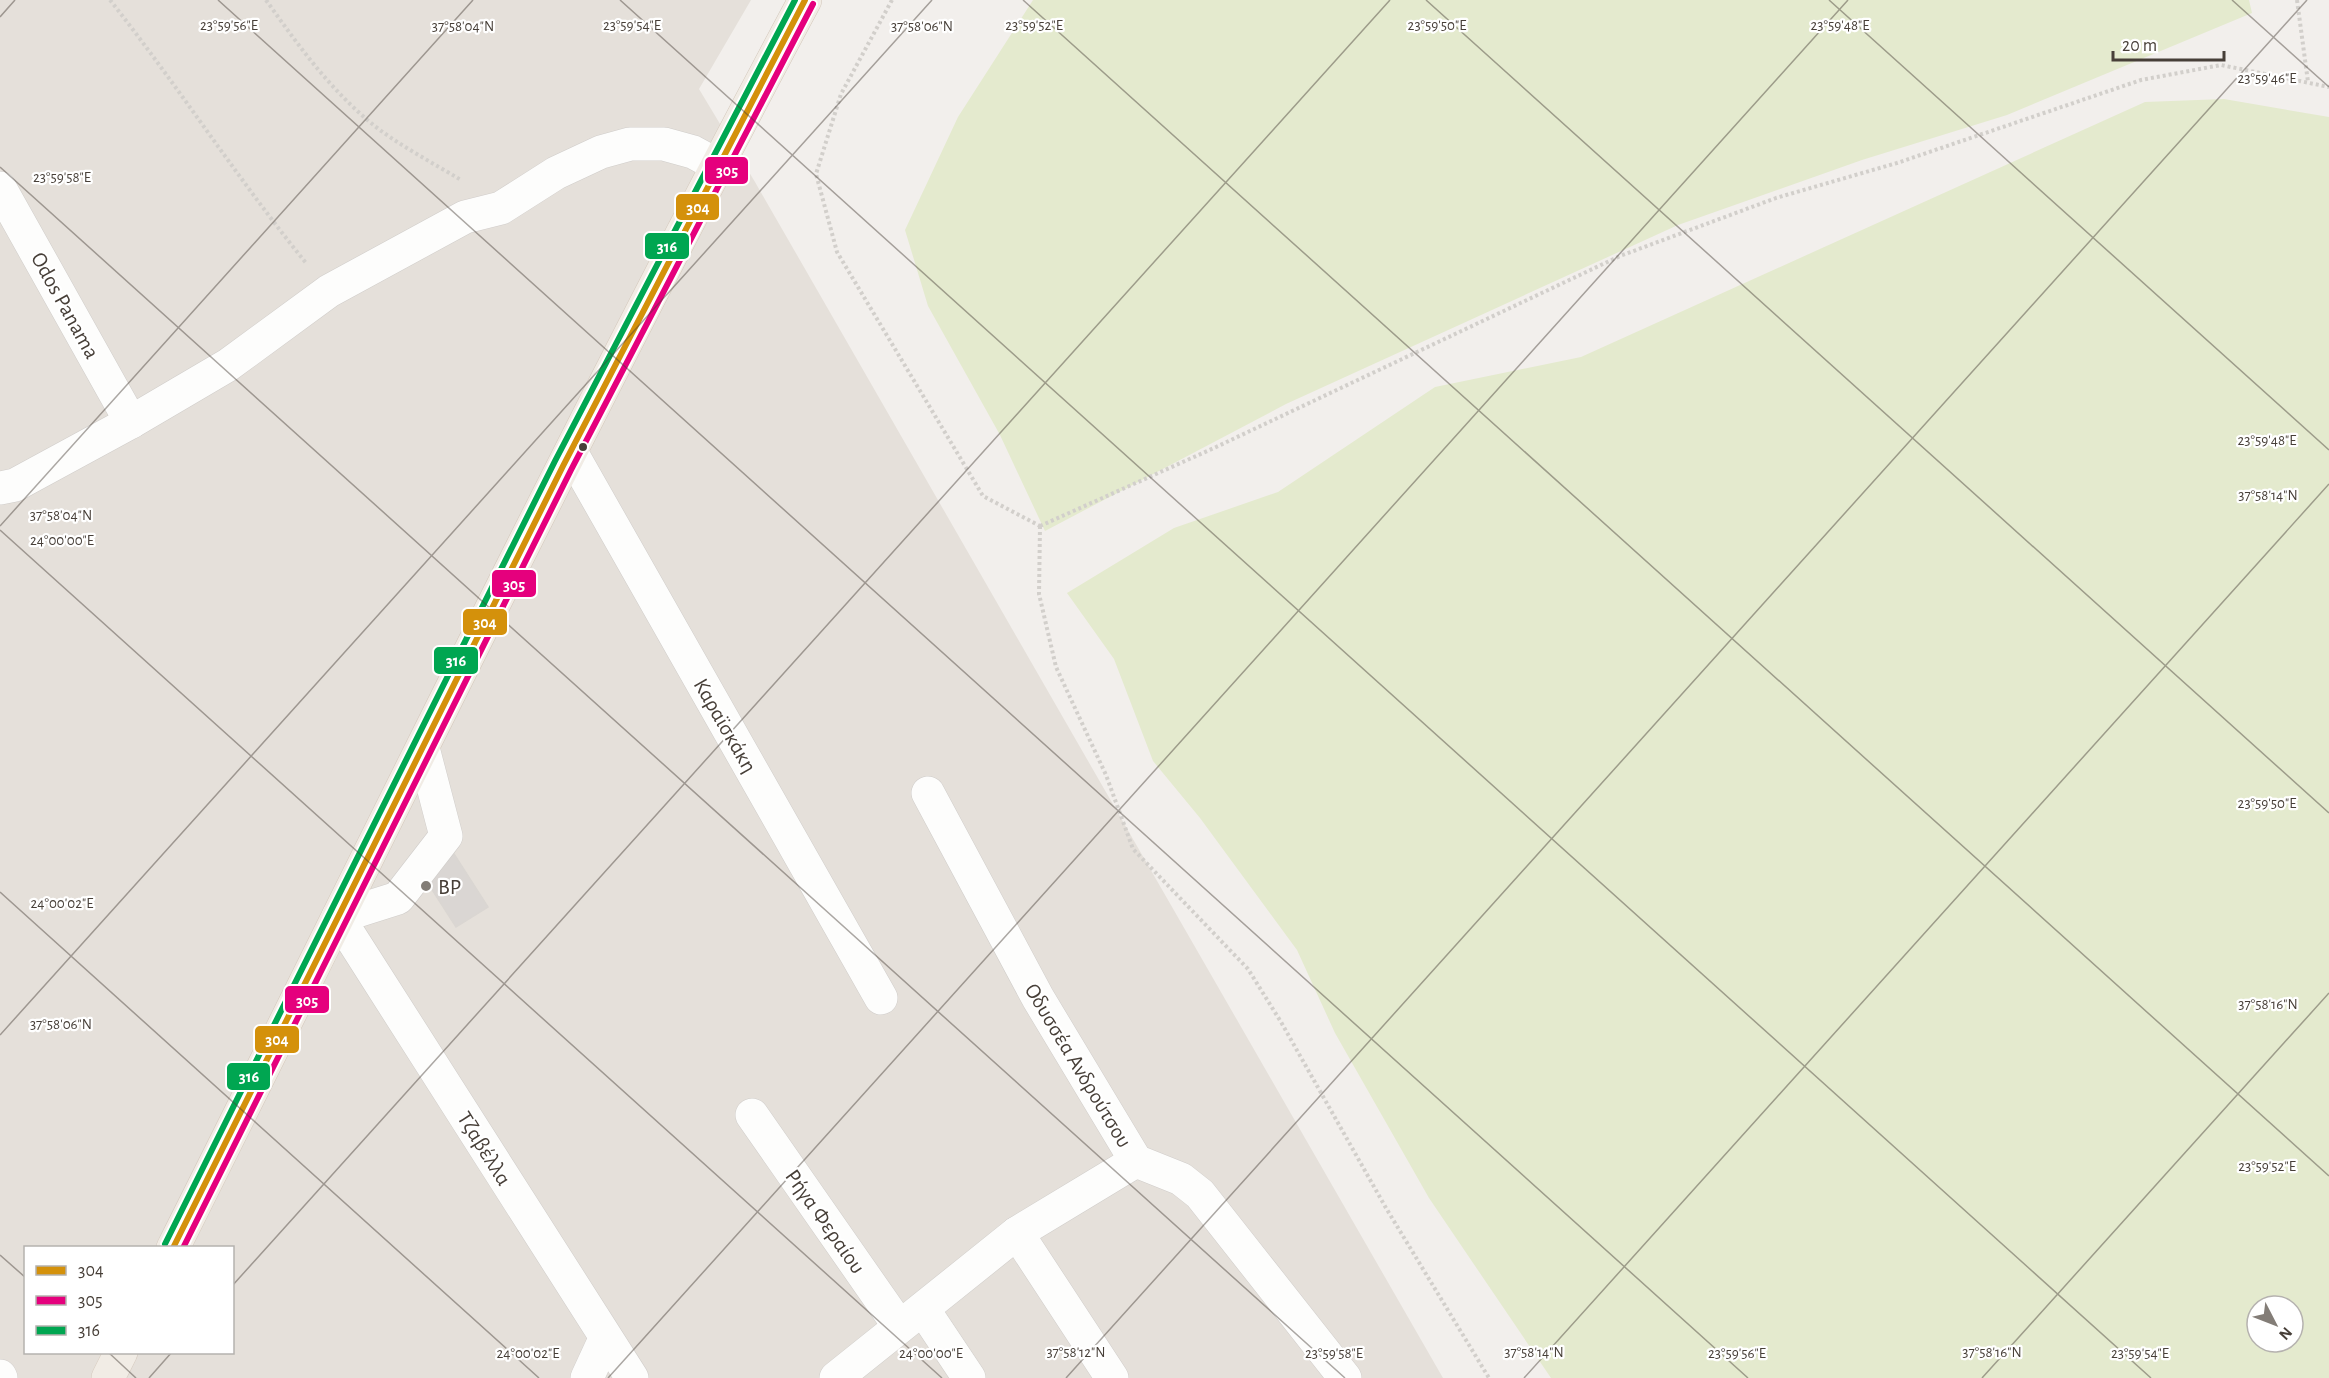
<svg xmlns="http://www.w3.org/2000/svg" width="2329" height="1378" font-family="'Alegreya Sans',sans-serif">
<rect width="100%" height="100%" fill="#f2efec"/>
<path fill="#e5e0da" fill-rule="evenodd" d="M 0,0 L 751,0 L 699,89 L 755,182 L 1443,1378 L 0,1378 ZM 26,1248 L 232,1248 L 232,1352 L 26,1352 Z"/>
<g fill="#e4eace" fill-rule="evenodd">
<path d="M 1033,0 L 2249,0 L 2252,13 L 2007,115 L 1862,160 L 1678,225 L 1286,404 L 1045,531 L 1000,435 L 928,306 L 905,230 L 958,117 Z"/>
<path d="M 2224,99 L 2329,117 L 2329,1378 L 1551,1378 L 1429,1198 L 1335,1033 L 1297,950 L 1200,818 L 1153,761 L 1114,659 L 1067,593 L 1174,528 L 1278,492 L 1435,387 L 1581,357 L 2145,102 ZM 2257,1306 L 2293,1306 L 2293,1342 L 2257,1342 Z"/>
</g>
<path fill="#dad6d3" stroke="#dad6d2" stroke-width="1.5" d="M 454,854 L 488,907 L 456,927 L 422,874 Z"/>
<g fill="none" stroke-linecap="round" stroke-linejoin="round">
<g stroke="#d0cdca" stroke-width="34">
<g id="minor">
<path d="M 0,188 L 131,422"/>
<path d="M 571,452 L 881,998"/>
<path d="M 0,488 L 15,485 L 131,422 L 228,365 L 329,291 L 465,217 L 501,208 L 556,173 L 601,152 L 630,144 L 664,144 L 693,152 L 717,165"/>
<path d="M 423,748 L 446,836 L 398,898 L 338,917 L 632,1378"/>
<path d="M 928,793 L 1038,998 L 1136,1161 L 1181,1179 L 1200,1194 L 1345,1378"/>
<path d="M 752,1115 L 899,1326"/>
<path d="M 1017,1233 L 1112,1378"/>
<path d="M 923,1309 L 969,1378"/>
<path d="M 0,1376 L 1,1378"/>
<path d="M 587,1378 L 605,1339"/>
<path d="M 836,1378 L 1017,1233 L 1136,1161"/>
</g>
</g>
<g stroke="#d3c7bb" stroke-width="34">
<g id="major">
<path d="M 173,1248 C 382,831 585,411 805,0"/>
<path d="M 108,1378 L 121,1352"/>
</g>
</g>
<g stroke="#d2cfcb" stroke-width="4" stroke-dasharray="3 3" stroke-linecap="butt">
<path d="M 110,0 C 178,86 237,178 306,263"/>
<path d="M 266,0 C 298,45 328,87 371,123 C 395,143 433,163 461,180"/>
<path d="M 892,0 L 841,94 L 816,174 L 837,252 L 983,496 L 1040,526"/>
<path d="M 2297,0 L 2308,82"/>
<path d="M 1040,526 L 1214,448 L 1620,256 L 1776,198 L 1897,163 L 2141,80 L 2221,65 L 2329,87"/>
<path d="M 1040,526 L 1039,594 L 1056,667 L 1106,775 L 1133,849 L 1248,969 L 1281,1022 L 1386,1208 L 1489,1378"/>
</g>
<use href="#minor" stroke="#fdfdfc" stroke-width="33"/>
<use href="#major" stroke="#f1ece5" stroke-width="33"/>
<g stroke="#fff" stroke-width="10">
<path id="bus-1" d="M 173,1248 L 563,466 L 805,0"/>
</g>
<g stroke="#fff" stroke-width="10">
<path id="bus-2" d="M 183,1248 L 571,470 L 813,4"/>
</g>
<g stroke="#fff" stroke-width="10">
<path id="bus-3" d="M 165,1244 L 555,461 L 795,0"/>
</g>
<use href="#bus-1" stroke="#d4910b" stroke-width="6"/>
<use href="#bus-2" stroke="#e5007d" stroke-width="6"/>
<use href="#bus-3" stroke="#00a651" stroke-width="6"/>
</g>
<path fill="none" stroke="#473f38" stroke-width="1.5" stroke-opacity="0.45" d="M 218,0 L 1748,1378M 620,0 L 2151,1378M 1023,0 L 2329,1176M 1426,0 L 2329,813M 1829,0 L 2329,450M 2232,0 L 2329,87M 0,17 L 15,0M 0,167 L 1345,1378M 0,526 L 473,0M 0,530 L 942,1378M 0,892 L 539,1378M 0,1035 L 932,0M 0,1255 L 26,1278M 232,1286 L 1390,0M 108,1352 L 136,1378M 149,1378 L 172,1352M 608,1378 L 1848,0M 1066,1378 L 2307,0M 1524,1378 L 2329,484M 1982,1378 L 2329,993"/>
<circle fill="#473f38" stroke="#fff" stroke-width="2" cx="583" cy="447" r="5"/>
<circle fill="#837d77" stroke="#fff" stroke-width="2" cx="426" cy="886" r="6"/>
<g text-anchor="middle" stroke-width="4.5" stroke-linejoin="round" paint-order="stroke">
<g font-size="22" fill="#473f38" stroke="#fff">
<text transform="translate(66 305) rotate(61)" y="8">Odos Panama</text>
<text transform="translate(726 725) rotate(60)" y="8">Καραϊσκάκη</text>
<text transform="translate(1079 1065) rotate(59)" y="8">Οδυσσέα Ανδρούτσου</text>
<text transform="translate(485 1148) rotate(58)" y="8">Τζαβέλλα</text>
<text transform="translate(826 1221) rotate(55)" y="8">Ρήγα Φεραίου</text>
</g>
<g font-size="22" fill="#473f38" stroke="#fff" text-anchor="start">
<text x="438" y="894">BP</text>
</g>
</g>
<g font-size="15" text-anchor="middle" fill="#473f38" stroke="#fff" stroke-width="4.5" stroke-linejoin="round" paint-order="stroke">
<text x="1840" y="30">23°59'48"E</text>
<text x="229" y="30">23°59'56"E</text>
<text x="632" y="30">23°59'54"E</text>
<text x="1034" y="30">23°59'52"E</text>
<text x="1437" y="30">23°59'50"E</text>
<text x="463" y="31">37°58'04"N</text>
<text x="922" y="31">37°58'06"N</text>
<text x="2267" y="83">23°59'46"E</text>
<text x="62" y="182">23°59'58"E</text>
<text x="2267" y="445">23°59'48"E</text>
<text x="2268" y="500">37°58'14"N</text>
<text x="61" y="520">37°58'04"N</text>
<text x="62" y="545">24°00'00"E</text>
<text x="2267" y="808">23°59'50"E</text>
<text x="62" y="908">24°00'02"E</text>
<text x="2268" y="1009">37°58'16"N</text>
<text x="61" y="1029">37°58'06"N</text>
<text x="2267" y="1171">23°59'52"E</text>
<text x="1076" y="1357">37°58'12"N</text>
<text x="1534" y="1357">37°58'14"N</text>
<text x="1992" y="1357">37°58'16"N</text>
<text x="528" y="1358">24°00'02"E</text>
<text x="931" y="1358">24°00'00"E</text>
<text x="1334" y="1358">23°59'58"E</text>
<text x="1737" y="1358">23°59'56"E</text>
<text x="2140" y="1358">23°59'54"E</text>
</g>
<g stroke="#fff" stroke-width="2">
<rect x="704" y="156" width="45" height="29" rx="6" fill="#e5007d"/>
<rect x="675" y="193" width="45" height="28" rx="6" fill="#d4910b"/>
<rect x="644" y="232" width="46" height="28" rx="6" fill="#00a651"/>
<rect x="491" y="569" width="46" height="29" rx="6" fill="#e5007d"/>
<rect x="462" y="608" width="46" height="28" rx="6" fill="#d4910b"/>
<rect x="433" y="646" width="46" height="29" rx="6" fill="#00a651"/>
<rect x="284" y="985" width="46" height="29" rx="6" fill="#e5007d"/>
<rect x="254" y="1025" width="46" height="29" rx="6" fill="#d4910b"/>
<rect x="226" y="1062" width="45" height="29" rx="6" fill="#00a651"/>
</g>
<g font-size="16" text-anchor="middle" font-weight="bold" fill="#fff">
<text x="727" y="176">305</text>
<text x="698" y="213">304</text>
<text x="667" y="252">316</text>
<text x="514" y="590">305</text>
<text x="485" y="628">304</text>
<text x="456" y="666">316</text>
<text x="307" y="1006">305</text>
<text x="277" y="1045">304</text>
<text x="249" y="1082">316</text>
</g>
<rect x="24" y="1246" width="210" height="108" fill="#ffffff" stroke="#b5b2af" stroke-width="1.5"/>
<rect x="36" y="1266" width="30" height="9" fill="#d4910b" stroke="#b5b2af" stroke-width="1.5"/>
<text x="78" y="1276" font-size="18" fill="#473f38">304</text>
<rect x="36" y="1296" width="30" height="9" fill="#e5007d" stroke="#b5b2af" stroke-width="1.5"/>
<text x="78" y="1306" font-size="18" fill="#473f38">305</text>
<rect x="36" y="1326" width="30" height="9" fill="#00a651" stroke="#b5b2af" stroke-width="1.5"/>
<text x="78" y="1336" font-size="18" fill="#473f38">316</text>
<g transform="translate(2275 1324) rotate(132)"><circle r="28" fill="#ffffff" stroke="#b5b2af" stroke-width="1.5"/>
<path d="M0-4.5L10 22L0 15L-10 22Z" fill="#837d77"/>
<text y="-9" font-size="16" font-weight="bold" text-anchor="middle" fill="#473f38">N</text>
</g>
<path d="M2113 51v9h111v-9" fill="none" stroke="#473f38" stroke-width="3"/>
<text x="2122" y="51" font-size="18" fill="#473f38" stroke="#ffffff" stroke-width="4.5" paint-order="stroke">20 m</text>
</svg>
